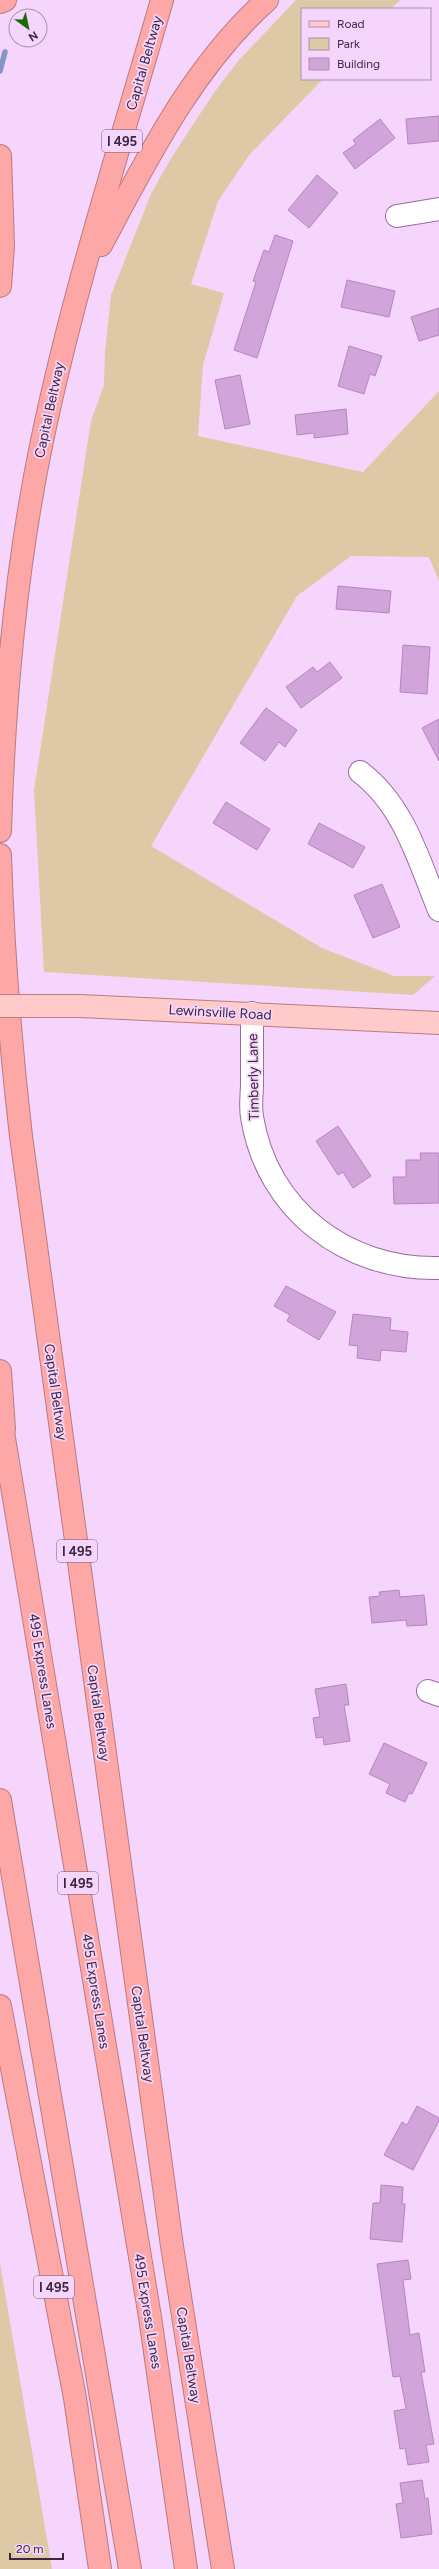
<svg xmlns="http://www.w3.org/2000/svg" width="439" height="2569" font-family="Figtree,sans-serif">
<rect width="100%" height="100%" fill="#f6d5fc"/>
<g fill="#ddc9a5">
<path d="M 296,0 L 400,0 L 391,9 L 302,9 L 302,79 L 323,79 L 250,154 L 218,201 L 191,284 L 224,293 L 203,365 L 198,436 L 363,472 L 439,391 L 439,581 L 429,557 L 351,556 L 297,596 L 151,846 L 322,948 L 394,976 L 435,976 L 413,995 L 44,972 L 34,790 L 91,421 L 104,385 L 105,352 L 111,295 L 151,194 L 170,160 L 213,94 L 239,60 Z"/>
<path d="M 0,2263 L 52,2569 L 0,2569 Z"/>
</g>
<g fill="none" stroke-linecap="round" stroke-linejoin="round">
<path stroke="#8595c4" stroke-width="5.5" d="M 0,71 L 5,52"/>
</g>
<g fill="#d2a5da" stroke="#b784c1">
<path d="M 439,116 L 439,141 L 408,144 L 406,119 Z"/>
<path d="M 380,119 L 395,138 L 355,169 L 343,153 L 356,144 L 353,140 Z"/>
<path d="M 317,175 L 338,193 L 309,228 L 288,210 Z"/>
<path d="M 275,235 L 293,241 L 257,358 L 234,350 L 256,282 L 253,281 L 264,250 L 269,252 Z"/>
<path d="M 347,280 L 395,291 L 389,317 L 341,307 Z"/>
<path d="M 439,308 L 439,335 L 419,341 L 411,317 Z"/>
<path d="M 349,346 L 382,356 L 375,376 L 370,374 L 364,394 L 338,386 Z"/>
<path d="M 240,375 L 250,424 L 225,429 L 215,380 Z"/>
<path d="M 346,409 L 348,434 L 314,438 L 314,433 L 297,435 L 295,415 Z"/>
<path d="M 338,586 L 391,591 L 389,613 L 336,609 Z"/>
<path d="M 403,645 L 430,647 L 427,694 L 400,692 Z"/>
<path d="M 330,662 L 342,678 L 301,708 L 286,687 L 313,667 L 317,672 Z"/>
<path d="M 266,708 L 297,730 L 285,747 L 279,742 L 265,761 L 240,743 Z"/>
<path d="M 439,719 L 439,761 L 422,728 Z"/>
<path d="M 226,802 L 270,829 L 257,850 L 213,823 Z"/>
<path d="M 319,823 L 365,847 L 353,868 L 308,844 Z"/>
<path d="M 382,884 L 400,927 L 373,938 L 354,895 Z"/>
<path d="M 338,1126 L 371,1176 L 353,1188 L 343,1172 L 338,1175 L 316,1141 Z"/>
<path d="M 420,1153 L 439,1153 L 439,1203 L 394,1204 L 393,1177 L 406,1177 L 406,1160 L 421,1160 Z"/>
<path d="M 286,1286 L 336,1312 L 319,1340 L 287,1321 L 290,1315 L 274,1306 Z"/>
<path d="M 353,1314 L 391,1318 L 390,1330 L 408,1332 L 406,1352 L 381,1350 L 380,1361 L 357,1358 L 358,1346 L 349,1345 Z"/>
<path d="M 399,1590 L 400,1597 L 424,1595 L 427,1625 L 407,1626 L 406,1620 L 372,1623 L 369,1597 L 380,1596 L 379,1592 Z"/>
<path d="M 346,1684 L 349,1705 L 344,1705 L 350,1741 L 324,1745 L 323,1737 L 316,1738 L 313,1718 L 320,1717 L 315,1689 Z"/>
<path d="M 384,1743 L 427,1763 L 412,1794 L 409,1793 L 405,1802 L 386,1793 L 390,1784 L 369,1774 Z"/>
<path d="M 417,2106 L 439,2118 L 439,2121 L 413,2170 L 384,2155 L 402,2122 L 407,2125 Z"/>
<path d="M 381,2185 L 403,2187 L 402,2204 L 405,2204 L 402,2242 L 370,2239 L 373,2203 L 380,2203 Z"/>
<path d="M 408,2260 L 411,2279 L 403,2280 L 410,2335 L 419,2333 L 425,2372 L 421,2372 L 434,2444 L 426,2445 L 429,2462 L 408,2465 L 405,2448 L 400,2449 L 394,2411 L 406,2409 L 400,2376 L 393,2377 L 377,2264 Z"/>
<path d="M 422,2480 L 425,2499 L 428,2498 L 432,2534 L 401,2538 L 396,2504 L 403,2503 L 400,2483 Z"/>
</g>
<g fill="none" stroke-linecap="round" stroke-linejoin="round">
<g stroke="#9b69a4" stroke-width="24">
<g id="minor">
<path d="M 397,216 L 439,209"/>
<path d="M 360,772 C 404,805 419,861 439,910"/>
<path d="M 252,1013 C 252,1037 252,1060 252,1083 C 252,1094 250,1106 252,1117 C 267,1210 346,1270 439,1268"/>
<path d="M 428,1691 L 439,1695"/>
</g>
</g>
<g stroke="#b97b82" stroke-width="24">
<path id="major" d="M 80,1006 L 439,1023"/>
</g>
<g stroke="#b97b82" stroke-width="24">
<g id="highway">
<path d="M 0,2 L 5,0"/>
<path d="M 0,156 L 3,246 L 0,286"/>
<path d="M 101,245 C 147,159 193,66 267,0"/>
<path d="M 0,831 C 4,700 15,570 42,441 C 73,292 120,146 162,0"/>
<path d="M 0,855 C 3,949 10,1042 21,1136 L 172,2246 L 223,2569"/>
<path d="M 0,1371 L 4,1429"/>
<path d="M 0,1414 L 150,2317 L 186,2569"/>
<path d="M 0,1800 L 130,2569"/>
<path d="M 0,2006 L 75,2398 L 100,2569"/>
</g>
</g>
<use href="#minor" stroke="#fff" stroke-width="22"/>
<use href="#major" stroke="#fecbca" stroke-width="22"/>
<use href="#highway" stroke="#fda8a6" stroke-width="22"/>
<g stroke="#b97b82" stroke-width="24" stroke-linecap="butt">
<path id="major-bridge" d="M 0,1006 L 80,1006"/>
</g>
<use href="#major-bridge" stroke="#fecbca" stroke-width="22"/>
</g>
<g text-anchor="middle" stroke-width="3.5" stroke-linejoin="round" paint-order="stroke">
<g fill="#f6d5fc" stroke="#745b78" stroke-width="1">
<rect x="102" y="130" width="40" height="22" rx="3"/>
<rect x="57" y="1540" width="40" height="22" rx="3"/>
<rect x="58" y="1872" width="40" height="22" rx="3"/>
<rect x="34" y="2276" width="40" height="22" rx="3"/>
</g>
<g font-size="13" font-weight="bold" fill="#3c2740">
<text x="122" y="146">I 495</text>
<text x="77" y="1556">I 495</text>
<text x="78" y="1888">I 495</text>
<text x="54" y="2292">I 495</text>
</g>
<g font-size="14" fill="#3c2740" stroke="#f6d5fc">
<text transform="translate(144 63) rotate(-74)" y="5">Capital Beltway</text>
<text transform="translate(49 410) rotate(-78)" y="5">Capital Beltway</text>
<text transform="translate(220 1012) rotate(3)" y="5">Lewinsville Road</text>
<text transform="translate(253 1077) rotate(-91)" y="5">Timberly Lane</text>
<text transform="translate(56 1392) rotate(82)" y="5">Capital Beltway</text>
<text transform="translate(43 1671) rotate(81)" y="5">495 Express Lanes</text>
<text transform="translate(99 1713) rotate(82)" y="5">Capital Beltway</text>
<text transform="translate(96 1991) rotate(81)" y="5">495 Express Lanes</text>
<text transform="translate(143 2034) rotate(82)" y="5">Capital Beltway</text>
<text transform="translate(148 2311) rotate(81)" y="5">495 Express Lanes</text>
<text transform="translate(189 2355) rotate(81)" y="5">Capital Beltway</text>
</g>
</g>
<rect x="301" y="8" width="130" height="72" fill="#f6d5fc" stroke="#ac8fb1"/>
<rect x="309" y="21" width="20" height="6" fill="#fecbca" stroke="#ac8fb1"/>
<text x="337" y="28" font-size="12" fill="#3c2740">Road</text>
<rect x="309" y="38" width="20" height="12" fill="#ddc9a5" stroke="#ac8fb1"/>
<text x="337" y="48" font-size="12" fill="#3c2740">Park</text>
<rect x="309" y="58" width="20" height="12" fill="#d2a5da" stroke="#ac8fb1"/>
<text x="337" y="68" font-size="12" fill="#3c2740">Building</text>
<g transform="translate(28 28) rotate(147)"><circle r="19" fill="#f6d5fc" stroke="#ac8fb1"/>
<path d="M0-3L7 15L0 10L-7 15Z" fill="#19690a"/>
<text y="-6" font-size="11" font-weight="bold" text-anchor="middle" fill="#3c2740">N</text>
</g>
<path d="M10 2553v6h53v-6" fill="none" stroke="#3c2740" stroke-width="2"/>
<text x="16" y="2553" font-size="12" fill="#3c2740" stroke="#f6d5fc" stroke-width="3" paint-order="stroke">20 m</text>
</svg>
